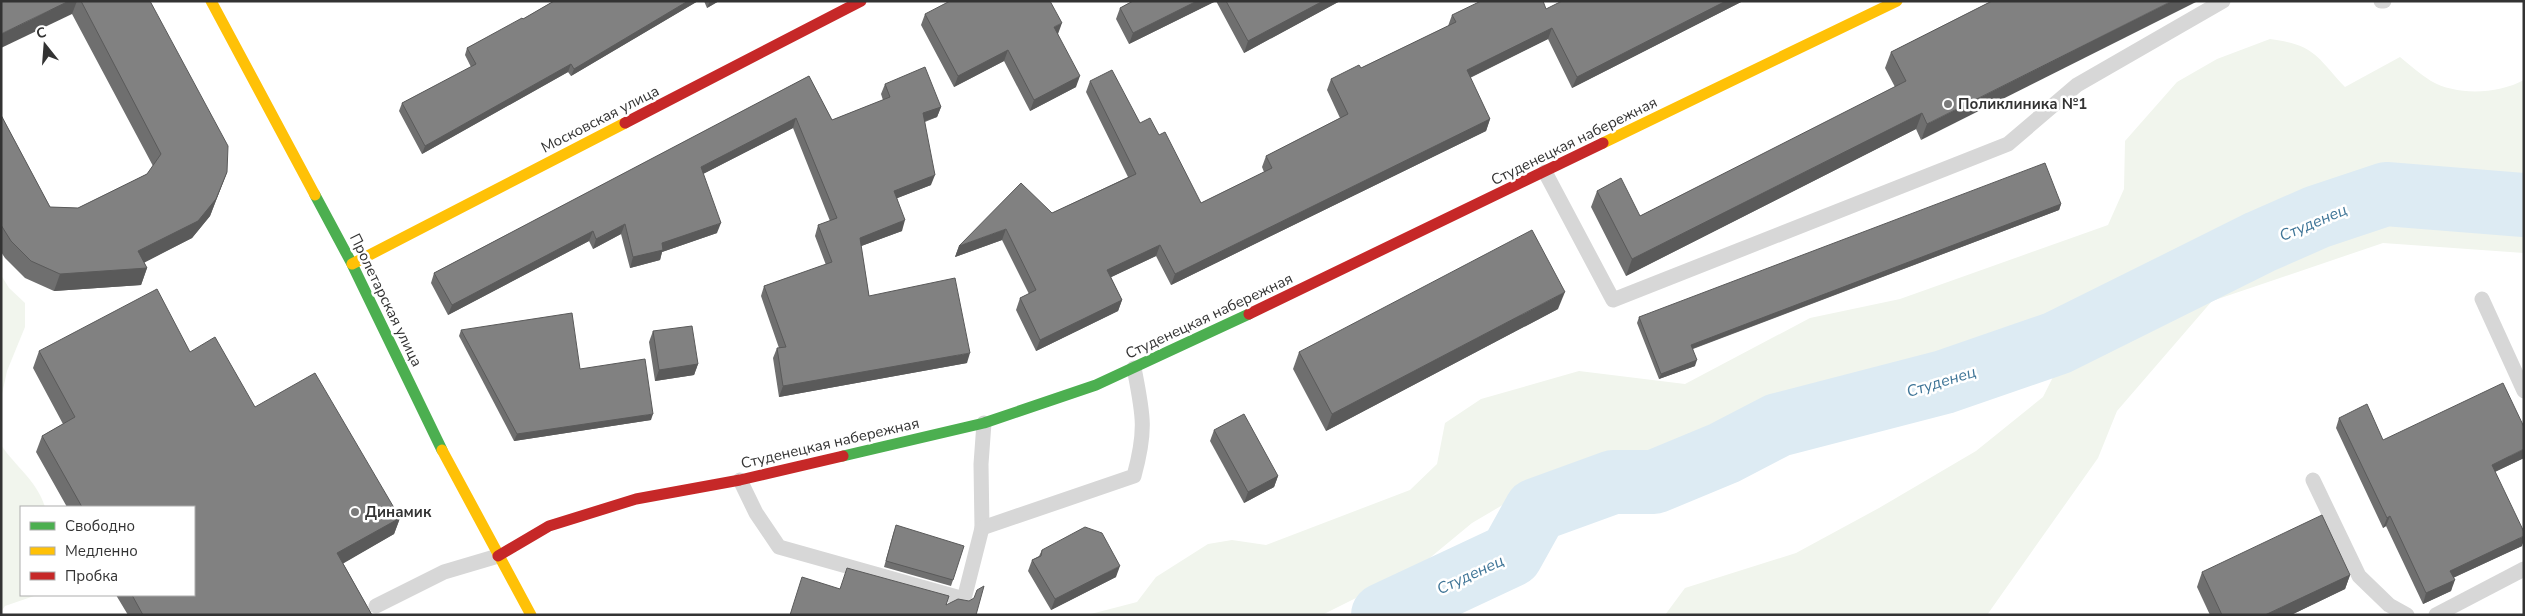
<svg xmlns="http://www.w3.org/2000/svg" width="2525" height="616" font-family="'Nunito Sans',sans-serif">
<rect width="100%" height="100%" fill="#fff"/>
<g fill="#f1f5ed">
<path d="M 2270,39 C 2315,45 2316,56 2345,87 L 2400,57 C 2410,65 2420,74 2431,81 C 2457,96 2498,94 2524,80 L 2524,253 L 2383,243 L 2212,301 L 2117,411 L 2098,458 L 1987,615 L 1665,615 L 1685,588 L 1796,553 L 1879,508 L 1976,451 L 2043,397 L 2064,355 L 2045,335 L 2016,332 L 1688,448 L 1540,483 L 1472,523 L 1420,566 L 1322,615 L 1087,615 L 1137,602 L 1156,577 L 1208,544 L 1232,540 L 1266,545 L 1410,490 L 1437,464 L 1445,423 L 1481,399 L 1579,371 L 1685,384 L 1810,318 L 1900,299 L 2108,225 L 2124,189 L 2125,141 L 2177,82 L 2217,59 Z"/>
<path d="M 1,275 L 9,288 L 25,303 L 25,327 L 7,371 L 1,399 Z"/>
<path d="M 1,445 C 16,467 37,481 45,507 L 21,507 L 21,595 L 37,595 L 5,606 L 1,612 Z"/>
</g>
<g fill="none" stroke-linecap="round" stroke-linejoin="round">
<path stroke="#ddebf3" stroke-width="64" d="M 1383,615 L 1511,555 L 1536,510 L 1613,482 L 1654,482 L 1724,453 L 1778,425 L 1944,382 L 2057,343 L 2260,242 L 2317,217 L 2386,194 L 2524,205"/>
<g stroke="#d7d7d7" stroke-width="15">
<path d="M 2381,1 L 2384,1"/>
<path d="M 1545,172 L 1613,300 L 2008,144 L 2077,85 L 2223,1"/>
<path d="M 2482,299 L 2524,391"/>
<path d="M 740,480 L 756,513 L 779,547 L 964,599 L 982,528 L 981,464 L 984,423"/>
<path d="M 2313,480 L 2359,576 L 2389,605 L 2407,615"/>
<path d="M 982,528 L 1134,476 C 1147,429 1143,414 1134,368"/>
<path d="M 376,606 L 444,572 L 498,556"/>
<path d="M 2436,615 L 2524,569"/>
</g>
<g stroke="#4caf50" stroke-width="11">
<path d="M 315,195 L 352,264 L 442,450"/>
<path d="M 843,456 L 984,423 L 1096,385 L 1249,314"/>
</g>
<g stroke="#ffc107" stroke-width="11">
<path d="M 211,1 L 315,195"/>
<path d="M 1603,143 L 1897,1"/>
<path d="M 352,264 L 625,123"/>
<path d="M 442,450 L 531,615"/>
</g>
<g stroke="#c62828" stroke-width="11">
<path d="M 625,123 L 861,1"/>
<path d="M 1249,314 L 1603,143"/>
<path d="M 498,556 L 549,526 L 636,499 L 740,480 L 843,456"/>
</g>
</g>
<g fill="#6f6f6f">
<path d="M 1,1 L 150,1 L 227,172 L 210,216 L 192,238 L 144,262 L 147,268 L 141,285 L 54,291 L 25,278 L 5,258 L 1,252 L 1,115 L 50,207 L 78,208 L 147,174 L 153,166 L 72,14 Z"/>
<path d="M 554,1 L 698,1 L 571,76 L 568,72 L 422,154 L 399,111 L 402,103 L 471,67 L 465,55 L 467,48 L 523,19 Z"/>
<path d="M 704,1 L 719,1 L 707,8 Z"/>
<path d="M 1130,1 L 1340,1 L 1244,53 L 1216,1 L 1129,44 L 1116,19 L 1120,8 L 1131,2 Z"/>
<path d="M 1743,1 L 1572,88 L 1548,39 L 1470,78 L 1490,119 L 1486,131 L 1171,285 L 1156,256 L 1111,277 L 1122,300 L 1118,311 L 1036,351 L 1016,310 L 1020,298 L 1029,294 L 1002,240 L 955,257 L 959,246 L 1052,213 L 1128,177 L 1086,92 L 1090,81 L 1140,123 L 1159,135 L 1201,203 L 1264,172 L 1262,167 L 1266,156 L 1340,118 L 1327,90 L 1331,79 L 1361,68 L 1448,26 L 1452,15 L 1546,9 Z"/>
<path d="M 1992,1 L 1921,140 L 1916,129 L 1626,276 L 1591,207 L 1597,191 L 1640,216 L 1895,87 L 1885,68 L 1891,52 Z"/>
<path d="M 925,14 L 1058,34 L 1076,87 L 1030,111 L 1004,61 L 954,87 L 921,25 Z"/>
<path d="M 809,76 L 832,120 L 883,100 L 881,94 L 885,84 L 941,107 L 937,117 L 925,122 L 931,185 L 897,198 L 902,231 L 861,246 L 869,296 L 967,363 L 779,397 L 773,358 L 777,348 L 779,348 L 761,296 L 764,286 L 826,265 L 815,236 L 818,225 L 830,221 L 793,128 L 703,174 L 717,233 L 662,252 L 660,260 L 630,268 L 621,234 L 593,249 L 589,241 L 448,315 L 431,283 L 434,273 Z"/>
<path d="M 2061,204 L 2059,210 L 1693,349 L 1695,366 L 1659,379 L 1637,323 L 1639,317 Z"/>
<path d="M 1558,309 L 1326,431 L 1293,369 L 1299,352 Z"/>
<path d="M 461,330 L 580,369 L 651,420 L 514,441 L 459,336 Z"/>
<path d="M 653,331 L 698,364 L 694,375 L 655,381 L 649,342 Z"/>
<path d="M 39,351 L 190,352 L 255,407 L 400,518 L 394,534 L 343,563 L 372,615 L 128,615 L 116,595 L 194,595 L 194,507 L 67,507 L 36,452 L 42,436 L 63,424 L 33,368 Z"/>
<path d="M 2339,418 L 2383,440 L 2524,458 L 2495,472 L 2522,546 L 2453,578 L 2451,591 L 2423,604 L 2386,526 L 2383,528 L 2336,428 Z"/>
<path d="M 1214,430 L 1278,476 L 1274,487 L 1244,503 L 1210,441 Z"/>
<path d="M 894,531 L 953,580 L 951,586 L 884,567 Z"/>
<path d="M 1042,550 L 1116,577 L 1051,610 L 1028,571 L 1032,560 L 1039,556 Z"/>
<path d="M 2202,572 L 2350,575 L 2345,589 L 2291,615 L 2210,615 L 2197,587 Z"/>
</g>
<g fill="#5a5a5a">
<path d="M 69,1 L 77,1 L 72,14 L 1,48 L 1,34 Z"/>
<path d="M 688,1 L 698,1 L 571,76 L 574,69 Z"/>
<path d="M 710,1 L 719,1 L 707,8 Z"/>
<path d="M 1197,1 L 1216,1 L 1129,44 L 1133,33 Z"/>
<path d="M 1323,1 L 1340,1 L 1244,53 L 1248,41 Z"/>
<path d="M 1726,1 L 1743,1 L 1572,88 L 1577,77 Z"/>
<path d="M 2172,1 L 2198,1 L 1921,140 L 1927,124 Z"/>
<path d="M 1062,23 L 1058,34 L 1050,38 L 1054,27 Z"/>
<path d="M 1552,28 L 1548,39 L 1463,81 L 1467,70 Z"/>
<path d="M 1008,50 L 1004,61 L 954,87 L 958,76 Z"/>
<path d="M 571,64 L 568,72 L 422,154 L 425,146 Z"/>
<path d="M 1080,76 L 1076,87 L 1030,111 L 1034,100 Z"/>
<path d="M 941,107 L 937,117 L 919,123 L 923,113 Z"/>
<path d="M 1922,113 L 1916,129 L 1626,276 L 1632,259 Z"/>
<path d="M 796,118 L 793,128 L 697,177 L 701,167 Z"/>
<path d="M 1490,119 L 1486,131 L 1171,285 L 1175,274 Z"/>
<path d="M 227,172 L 210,216 L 192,238 L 132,269 L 138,251 Z"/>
<path d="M 935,175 L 931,185 L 890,201 L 894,191 Z"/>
<path d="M 2061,204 L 2059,210 L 1689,350 L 1691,345 Z"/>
<path d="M 905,220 L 902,231 L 856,248 L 860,238 Z"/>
<path d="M 721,223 L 717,233 L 662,252 L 660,260 L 630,268 L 633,257 L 662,243 Z"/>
<path d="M 625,224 L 621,234 L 593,249 L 596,239 Z"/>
<path d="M 1006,229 L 1002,240 L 955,257 L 959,246 Z"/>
<path d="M 593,231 L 589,241 L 448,315 L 452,305 Z"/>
<path d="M 1160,245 L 1156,256 L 1103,281 L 1107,270 Z"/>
<path d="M 147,268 L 141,285 L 54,291 L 60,274 Z"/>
<path d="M 1565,292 L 1558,309 L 1326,431 L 1332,414 Z"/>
<path d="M 1122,300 L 1118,311 L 1036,351 L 1040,340 Z"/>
<path d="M 970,353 L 967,363 L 779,397 L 783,386 Z"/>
<path d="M 1697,360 L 1695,366 L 1659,379 L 1661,374 Z"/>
<path d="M 698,364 L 694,375 L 655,381 L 659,370 Z"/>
<path d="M 653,414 L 651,420 L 514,441 L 517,434 Z"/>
<path d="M 2524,449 L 2524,458 L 2488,475 L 2492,465 Z"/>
<path d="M 1278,476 L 1274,487 L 1244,503 L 1248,492 Z"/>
<path d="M 2390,516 L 2386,526 L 2383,528 L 2387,518 Z"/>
<path d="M 400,518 L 394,534 L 332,570 L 337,553 Z"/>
<path d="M 2524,536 L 2524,540 L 2522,546 L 2446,581 L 2450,571 Z"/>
<path d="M 1120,566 L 1116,577 L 1051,610 L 1055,599 Z"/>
<path d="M 2350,575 L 2345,589 L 2291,615 L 2265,615 Z"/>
<path d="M 2455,580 L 2451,591 L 2423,604 L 2426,593 Z"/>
</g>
<g fill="#818181" stroke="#5a5a5a">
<path d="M 1,1 L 69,1 L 1,34 Z"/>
<path d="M 81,1 L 150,1 L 228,146 L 227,172 L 216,199 L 198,221 L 138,251 L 147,268 L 60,274 L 31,261 L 11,241 L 1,225 L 1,115 L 50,207 L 78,208 L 147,174 L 161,154 Z"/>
<path d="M 554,1 L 688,1 L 574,69 L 571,64 L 425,146 L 402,103 L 476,64 L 467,48 L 522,18 L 523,19 Z"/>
<path d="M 950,1 L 1050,1 L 1062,23 L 1054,27 L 1080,76 L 1034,100 L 1008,50 L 958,76 L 925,14 Z"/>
<path d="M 1133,1 L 1197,1 L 1133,33 L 1120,8 Z"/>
<path d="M 1226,1 L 1323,1 L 1248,41 Z"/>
<path d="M 1481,1 L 1543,1 L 1546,9 L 1562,1 L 1726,1 L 1577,77 L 1552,28 L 1467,70 L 1490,119 L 1175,274 L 1160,245 L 1107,270 L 1122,300 L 1040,340 L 1020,298 L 1036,290 L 1006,229 L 959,246 L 1021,183 L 1052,213 L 1136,174 L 1090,81 L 1112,70 L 1140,123 L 1150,118 L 1159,135 L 1165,132 L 1201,203 L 1272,168 L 1266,156 L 1348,114 L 1331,79 L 1359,65 L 1361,68 L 1456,22 L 1452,15 Z"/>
<path d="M 1992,1 L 2172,1 L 1927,124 L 1922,113 L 1632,259 L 1597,191 L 1621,178 L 1640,216 L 1906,81 L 1891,52 Z"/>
<path d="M 925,67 L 941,107 L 923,113 L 935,175 L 894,191 L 905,220 L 860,238 L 869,296 L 955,278 L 970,353 L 783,386 L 777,348 L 786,347 L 764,286 L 832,262 L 818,225 L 837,218 L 796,118 L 701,167 L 721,223 L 662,243 L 663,250 L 633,257 L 625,224 L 596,239 L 593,231 L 452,305 L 434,273 L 809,76 L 832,120 L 890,97 L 885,84 Z"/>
<path d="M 2045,163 L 2061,204 L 1691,345 L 1697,360 L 1661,374 L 1639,317 Z"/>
<path d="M 1532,230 L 1565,292 L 1332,414 L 1299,352 Z"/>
<path d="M 157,289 L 190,352 L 215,337 L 255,407 L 315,373 L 400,518 L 337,553 L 372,615 L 143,615 L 132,595 L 194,595 L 194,507 L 82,507 L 42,436 L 75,417 L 39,351 Z"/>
<path d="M 572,313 L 580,369 L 645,359 L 653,414 L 517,434 L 461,330 Z"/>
<path d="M 692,326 L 698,364 L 659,370 L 653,331 Z"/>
<path d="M 2503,383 L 2524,427 L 2524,449 L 2492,465 L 2524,532 L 2524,536 L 2450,571 L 2455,580 L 2426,593 L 2390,516 L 2387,518 L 2339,418 L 2367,404 L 2383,440 Z"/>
<path d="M 1244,414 L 1278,476 L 1248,492 L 1214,430 Z"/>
<path d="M 2322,515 L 2350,575 L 2265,615 L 2222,615 L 2202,572 Z"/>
<path d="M 896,525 L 964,546 L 953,580 L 886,561 Z"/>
<path d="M 1085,527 L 1102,533 L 1120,566 L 1055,599 L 1032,560 L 1041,556 L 1042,550 Z"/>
<path d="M 847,568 L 949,596 L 946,605 L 958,599 L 969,601 L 974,598 L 977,590 L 984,586 L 976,615 L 790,615 L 802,577 L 840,589 Z"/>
</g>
<g fill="#7a7a7a" stroke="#fff" stroke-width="2">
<circle cx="1948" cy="104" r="5"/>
<circle cx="355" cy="512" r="5"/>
</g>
<g text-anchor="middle" stroke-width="5" stroke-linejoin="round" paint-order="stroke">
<g font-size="15" font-weight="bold" fill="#333" stroke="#fff" text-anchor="start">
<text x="1958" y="109">Поликлиника №1</text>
<text x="365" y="517">Динамик</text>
</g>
<g font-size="15" fill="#333" stroke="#fff">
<text transform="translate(600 119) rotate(-27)" y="5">Московская улица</text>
<text transform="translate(1574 141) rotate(-26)" y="5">Студенецкая набережная</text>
<text transform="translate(386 300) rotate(64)" y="5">Пролетарская улица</text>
<text transform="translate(1209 316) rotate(-25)" y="5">Студенецкая набережная</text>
<text transform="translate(830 443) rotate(-13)" y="5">Студенецкая набережная</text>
</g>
<g font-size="16" font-style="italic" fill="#3f7597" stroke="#fff">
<text transform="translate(2313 222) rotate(-23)" y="6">Студенец</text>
<text transform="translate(1941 381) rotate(-17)" y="6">Студенец</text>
<text transform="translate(1470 574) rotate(-25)" y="6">Студенец</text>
</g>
</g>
<rect width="2525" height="616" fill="none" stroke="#333333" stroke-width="5"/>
<rect x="20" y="506" width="175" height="90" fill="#ffffff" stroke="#adadad"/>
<rect x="30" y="522" width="25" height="8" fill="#4caf50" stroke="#adadad"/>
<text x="65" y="531" font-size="15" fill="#333333">Свободно</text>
<rect x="30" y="547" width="25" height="8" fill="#ffc107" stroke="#adadad"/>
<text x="65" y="556" font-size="15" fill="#333333">Медленно</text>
<rect x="30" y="572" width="25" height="8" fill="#c62828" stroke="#adadad"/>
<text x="65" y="581" font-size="15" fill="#333333">Пробка</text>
<g transform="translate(45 45) rotate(343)" stroke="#ffffff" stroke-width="4" paint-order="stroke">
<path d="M0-4L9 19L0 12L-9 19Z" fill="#333333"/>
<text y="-8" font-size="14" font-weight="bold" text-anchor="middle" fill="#333333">С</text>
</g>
</svg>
